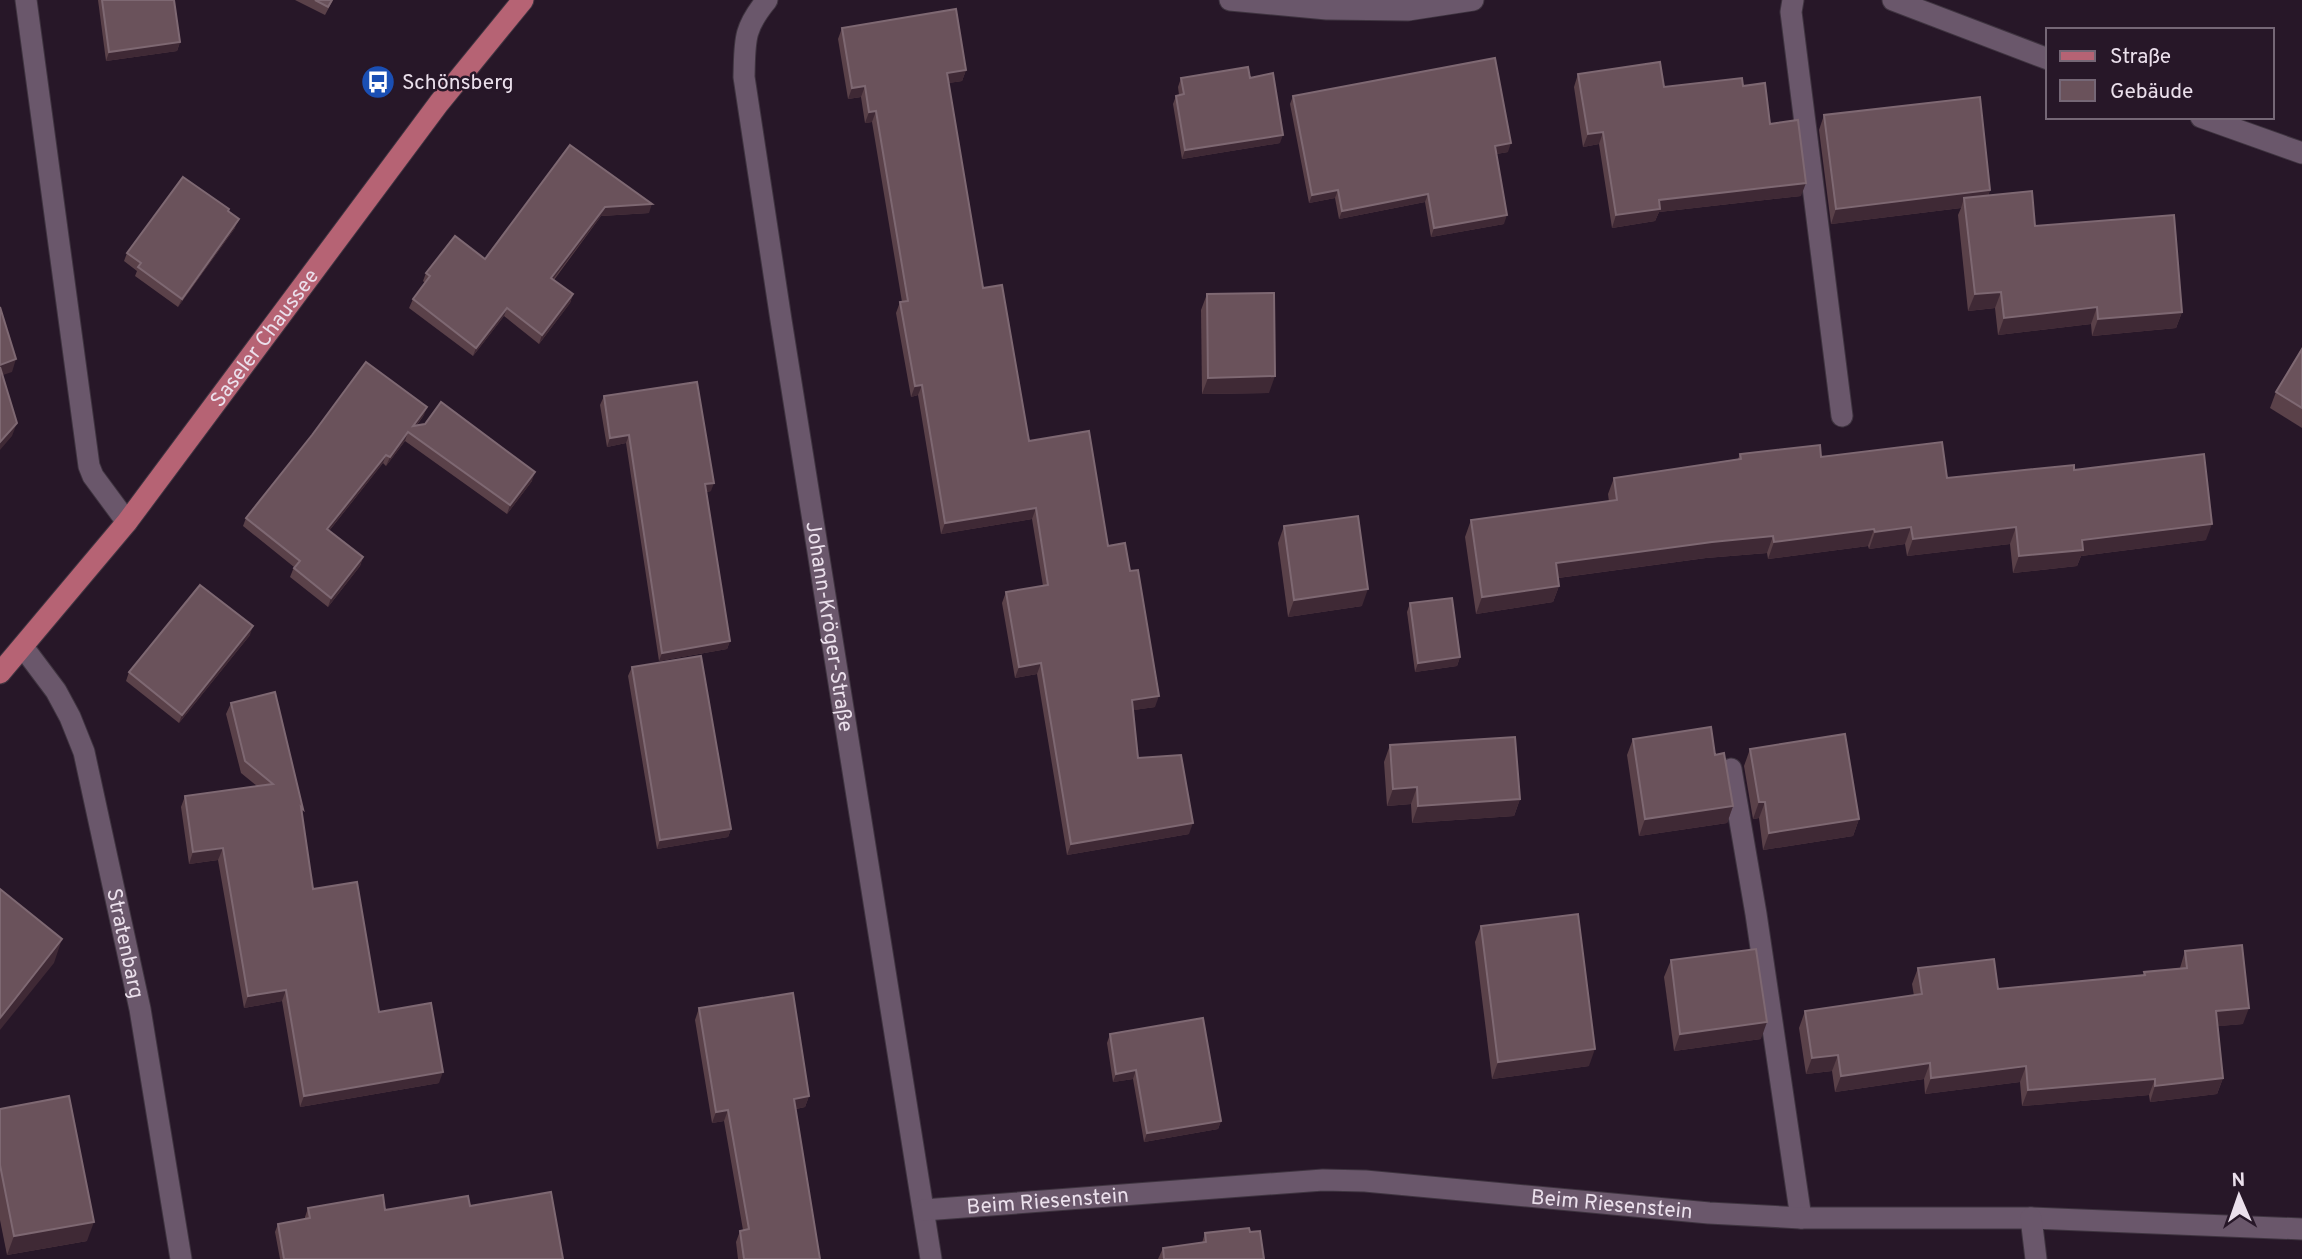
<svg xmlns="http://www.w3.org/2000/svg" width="2302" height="1259" font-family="Overpass,sans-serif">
<rect width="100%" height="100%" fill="#271728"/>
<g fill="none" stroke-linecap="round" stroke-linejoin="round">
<g stroke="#3f3440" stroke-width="23">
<g id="minor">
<path d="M 26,0 L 89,466 L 93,476 L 127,522"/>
<path id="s1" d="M 767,0 C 743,29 745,41 744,77 L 781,320 L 931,1259"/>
<path d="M 1230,0 L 1327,9 L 1408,10 L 1473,0"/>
<path d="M 1793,0 L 1791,12 L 1842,416"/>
<path d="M 1893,0 L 2048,59"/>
<path d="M 2201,117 L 2302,153"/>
<path id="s2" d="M 23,647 L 56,691 L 70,717 L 84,752 L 140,1009 L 181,1259"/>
<path d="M 1731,769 L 1756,914 L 1801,1218"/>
<path id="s3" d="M 924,1210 L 1323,1180 L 1365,1181 L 1709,1213 L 1801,1218 L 2031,1218 L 2302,1229"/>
<path d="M 2031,1218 L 2036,1259"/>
</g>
</g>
<g stroke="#3f3440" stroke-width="23">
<g id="major">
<path id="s4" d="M 0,673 L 127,522 L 439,103 L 523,0"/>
</g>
</g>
<use href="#minor" stroke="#6a576b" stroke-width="21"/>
<use href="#major" stroke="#b66374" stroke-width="21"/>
</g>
<g fill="#5a4149">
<path d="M 98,0 L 174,0 L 180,42 L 177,51 L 106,61 Z"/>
<path d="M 295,0 L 333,0 L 325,15 Z"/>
<path d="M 842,28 L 966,70 L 962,81 L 948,83 L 983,288 L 1029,441 L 1108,546 L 1155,707 L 1133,710 L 1138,758 L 1189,834 L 1067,855 L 1037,674 L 1015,678 L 1002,603 L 1006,592 L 1043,586 L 1032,519 L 941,534 L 918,395 L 911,397 L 896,313 L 900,302 L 902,302 L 872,122 L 865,123 L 861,97 L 848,99 L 838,39 Z"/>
<path d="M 1578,74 L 1664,87 L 1743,86 L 1770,124 L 1801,196 L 1659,212 L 1655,221 L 1612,228 L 1599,144 L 1583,147 L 1574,87 Z"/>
<path d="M 1181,78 L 1250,78 L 1280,143 L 1182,159 L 1173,104 L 1176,96 L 1179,95 L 1178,87 Z"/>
<path d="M 1293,96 L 1508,152 L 1496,154 L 1504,224 L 1431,237 L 1425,202 L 1339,219 L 1335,198 L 1309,203 L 1290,104 Z"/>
<path d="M 1824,115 L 1990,190 L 1988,196 L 2035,226 L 2182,312 L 2176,328 L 2092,336 L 2091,324 L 1998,335 L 1995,308 L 1968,311 L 1958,215 L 1961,208 L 1831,224 L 1819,130 Z"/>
<path d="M 570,145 L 649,213 L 601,216 L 554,280 L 573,294 L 570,303 L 539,344 L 504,316 L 473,356 L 409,308 L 413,299 L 425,283 L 423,281 L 426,273 L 485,259 Z"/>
<path d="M 229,209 L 228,212 L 235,228 L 178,307 L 135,276 L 137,271 L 124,261 L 127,253 Z"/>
<path d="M 1207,294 L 1269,393 L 1202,394 L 1201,310 Z"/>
<path d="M 2302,349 L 2302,428 L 2270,408 L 2276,392 Z"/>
<path d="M 604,396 L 711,491 L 706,492 L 730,641 L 727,649 L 659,661 L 626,443 L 607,447 L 600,405 Z"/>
<path d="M 424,415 L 417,425 L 532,481 L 507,514 L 405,441 L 386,466 L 383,463 L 329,531 L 363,557 L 360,566 L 328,607 L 290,577 L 294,567 L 243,526 L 246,518 Z"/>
<path d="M 1740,454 L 1821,457 L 1947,478 L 2074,470 L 2206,540 L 2081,556 L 2077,566 L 2013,573 L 2010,544 L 1907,556 L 1905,544 L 1869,549 L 1868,546 L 1768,559 L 1767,553 L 1706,558 L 1558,578 L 1559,586 L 1553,602 L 1476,614 L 1465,537 L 1471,520 L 1609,502 L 1608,494 L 1614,478 L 1738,459 Z"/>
<path d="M 1284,526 L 1362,606 L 1288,617 L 1278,543 Z"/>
<path d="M 1410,603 L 1460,657 L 1457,666 L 1415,672 L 1407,612 Z"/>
<path d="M 250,635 L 179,723 L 126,681 L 129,672 Z"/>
<path d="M 632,667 L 731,829 L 728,837 L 657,849 L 628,676 Z"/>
<path d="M 231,703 L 303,809 L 302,814 L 313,889 L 379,1012 L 439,1083 L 300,1107 L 282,1001 L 244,1008 L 218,860 L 189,864 L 181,807 L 185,796 L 257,786 L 241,773 L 226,714 Z"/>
<path d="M 1633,739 L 1715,755 L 1733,806 L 1727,823 L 1639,836 L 1627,755 Z"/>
<path d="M 1390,745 L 1520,799 L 1514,816 L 1412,823 L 1411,804 L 1387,806 L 1384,762 Z"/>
<path d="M 1750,749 L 1859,819 L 1853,836 L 1763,850 L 1759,818 L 1753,819 L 1744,766 Z"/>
<path d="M 1481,926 L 1589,1066 L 1492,1079 L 1475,942 Z"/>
<path d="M 2185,951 L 2243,1024 L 2218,1026 L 2223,1078 L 2217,1094 L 2150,1102 L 2149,1095 L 2022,1106 L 2020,1082 L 1925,1094 L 1924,1079 L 1835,1092 L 1832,1071 L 1806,1074 L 1799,1028 L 1805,1011 L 1914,996 L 1912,984 L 1918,968 L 1998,989 L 2143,976 L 2144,972 L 2180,968 Z"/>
<path d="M 1671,960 L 1761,1039 L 1674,1051 L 1664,977 Z"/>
<path d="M 699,1008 L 809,1096 L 805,1107 L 796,1109 L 820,1259 L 738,1259 L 736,1242 L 740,1231 L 743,1230 L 724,1121 L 712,1123 L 695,1020 Z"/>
<path d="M 1110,1034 L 1221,1121 L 1218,1129 L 1144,1142 L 1133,1079 L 1113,1082 L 1107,1043 Z"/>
<path d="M 0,1109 L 87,1241 L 7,1255 L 0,1220 Z"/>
<path d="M 470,1206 L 563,1259 L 280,1259 L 275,1232 L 278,1224 L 305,1219 L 305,1217 L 308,1208 L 385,1210 Z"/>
<path d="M 1250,1232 L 1264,1259 L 1158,1259 L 1163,1248 L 1202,1243 L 1205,1233 Z"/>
</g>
<g fill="#3f2935">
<path d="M 180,42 L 177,51 L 106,61 L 109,52 Z"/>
<path d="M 966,70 L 962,81 L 943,84 L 947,73 Z"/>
<path d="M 865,86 L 861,97 L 848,99 L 852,88 Z"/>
<path d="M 876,111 L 872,122 L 865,123 L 869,112 Z"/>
<path d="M 1603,132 L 1599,144 L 1583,147 L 1588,134 Z"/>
<path d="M 1283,135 L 1280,143 L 1182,159 L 1185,150 Z"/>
<path d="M 1511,143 L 1508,152 L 1491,155 L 1495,146 Z"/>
<path d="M 1806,183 L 1801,196 L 1659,212 L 1655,221 L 1612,228 L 1616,215 L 1659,200 Z"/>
<path d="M 1338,190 L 1335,198 L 1309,203 L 1312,195 Z"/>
<path d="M 1990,190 L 1985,205 L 1964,198 L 1961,208 L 1831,224 L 1836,209 Z"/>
<path d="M 1428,194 L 1425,202 L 1339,219 L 1342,211 Z"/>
<path d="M 652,204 L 649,213 L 601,216 L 548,286 L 551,278 L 605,207 Z"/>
<path d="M 1507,215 L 1504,224 L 1431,237 L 1434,228 Z"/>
<path d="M 239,219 L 235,228 L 178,307 L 182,299 Z"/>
<path d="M 2001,292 L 1995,308 L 1968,311 L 1975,294 Z"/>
<path d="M 573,294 L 570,303 L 539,344 L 542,335 Z"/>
<path d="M 2097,307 L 2091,324 L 1998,335 L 2004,318 Z"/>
<path d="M 507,308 L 504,316 L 473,356 L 476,348 Z"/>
<path d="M 2182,312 L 2176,328 L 2092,336 L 2098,319 Z"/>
<path d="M 16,359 L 12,372 L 0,376 L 0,365 Z"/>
<path d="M 1275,376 L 1269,393 L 1202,394 L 1208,378 Z"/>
<path d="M 922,385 L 918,395 L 911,397 L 915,386 Z"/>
<path d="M 427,407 L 424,415 L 410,434 L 413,426 Z"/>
<path d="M 17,423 L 12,436 L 0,450 L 0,442 Z"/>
<path d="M 408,432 L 405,441 L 386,466 L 390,457 Z"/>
<path d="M 629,435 L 626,443 L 607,447 L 610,438 Z"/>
<path d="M 386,455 L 383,463 L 324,537 L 327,529 Z"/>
<path d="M 535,472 L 532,481 L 507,514 L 510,505 Z"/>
<path d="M 714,483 L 711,491 L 702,493 L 705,484 Z"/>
<path d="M 1036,508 L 1032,519 L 941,534 L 945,523 Z"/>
<path d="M 2212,524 L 2206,540 L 2081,556 L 2077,566 L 2013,573 L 2019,556 L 2082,540 Z"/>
<path d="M 1911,527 L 1905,544 L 1869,549 L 1875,532 Z"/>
<path d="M 2016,527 L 2010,544 L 1907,556 L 1913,539 Z"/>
<path d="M 1874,529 L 1868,546 L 1768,559 L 1774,542 Z"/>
<path d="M 1773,536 L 1767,553 L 1706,558 L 1550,579 L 1556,563 L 1712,542 Z"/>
<path d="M 363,557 L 360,566 L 328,607 L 331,598 Z"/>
<path d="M 1559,586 L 1553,602 L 1476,614 L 1482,597 Z"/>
<path d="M 1368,589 L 1362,606 L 1288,617 L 1294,600 Z"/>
<path d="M 253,626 L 250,635 L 179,723 L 182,715 Z"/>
<path d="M 730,641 L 727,649 L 659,661 L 662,653 Z"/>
<path d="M 1460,657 L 1457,666 L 1415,672 L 1418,663 Z"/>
<path d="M 1041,663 L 1037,674 L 1015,678 L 1019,667 Z"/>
<path d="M 1159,696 L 1155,707 L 1128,711 L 1132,700 Z"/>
<path d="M 1417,787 L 1411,804 L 1387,806 L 1393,789 Z"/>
<path d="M 1520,799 L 1514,816 L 1412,823 L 1418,806 Z"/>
<path d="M 1759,802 L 1765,802 L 1759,818 L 1753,819 Z"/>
<path d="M 1733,806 L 1727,823 L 1639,836 L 1645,819 Z"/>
<path d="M 1859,819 L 1853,836 L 1763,850 L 1769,833 Z"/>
<path d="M 1193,823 L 1189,834 L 1067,855 L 1071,844 Z"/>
<path d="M 731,829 L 728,837 L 657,849 L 660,840 Z"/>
<path d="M 223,848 L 218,860 L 189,864 L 193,852 Z"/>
<path d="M 62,939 L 54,963 L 0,1030 L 0,1018 Z"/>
<path d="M 286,990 L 282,1001 L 244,1008 L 248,996 Z"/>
<path d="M 2249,1008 L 2243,1024 L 2210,1027 L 2216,1011 Z"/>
<path d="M 1767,1022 L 1761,1039 L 1674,1051 L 1680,1034 Z"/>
<path d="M 1595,1049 L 1589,1066 L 1492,1079 L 1498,1062 Z"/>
<path d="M 1838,1055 L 1832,1071 L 1806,1074 L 1812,1058 Z"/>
<path d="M 1930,1063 L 1924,1079 L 1835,1092 L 1841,1076 Z"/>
<path d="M 2026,1066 L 2020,1082 L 1925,1094 L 1931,1078 Z"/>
<path d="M 1136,1070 L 1133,1079 L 1113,1082 L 1116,1074 Z"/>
<path d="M 443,1072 L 439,1083 L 300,1107 L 304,1096 Z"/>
<path d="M 2223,1078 L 2217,1094 L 2150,1102 L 2155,1086 Z"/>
<path d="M 2155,1079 L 2149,1095 L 2022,1106 L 2028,1090 Z"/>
<path d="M 809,1096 L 805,1107 L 790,1110 L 794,1099 Z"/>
<path d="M 728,1110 L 724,1121 L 712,1123 L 716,1112 Z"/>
<path d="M 1221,1121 L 1218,1129 L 1144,1142 L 1147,1133 Z"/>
<path d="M 94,1222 L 87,1241 L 7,1255 L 14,1236 Z"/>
</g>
<g fill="#6a525b" stroke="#7e6872" stroke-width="2">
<path d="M 102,0 L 174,0 L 180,42 L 109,52 Z"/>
<path d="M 315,0 L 332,0 L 328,7 Z"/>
<path d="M 956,9 L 966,70 L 947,73 L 983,288 L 1002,285 L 1029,441 L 1089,431 L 1108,546 L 1125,543 L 1130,571 L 1138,570 L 1159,696 L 1132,700 L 1138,758 L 1181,755 L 1193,823 L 1071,844 L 1041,663 L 1019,667 L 1006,592 L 1048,585 L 1036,508 L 945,523 L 922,385 L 915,386 L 900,302 L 908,301 L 876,111 L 869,112 L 865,86 L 852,88 L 842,28 Z"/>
<path d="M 1495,58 L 1511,143 L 1495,146 L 1507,215 L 1434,228 L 1428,194 L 1342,211 L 1338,190 L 1312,195 L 1293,96 Z"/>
<path d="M 1660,62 L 1664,87 L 1742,78 L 1743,86 L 1765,83 L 1770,124 L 1798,120 L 1806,183 L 1659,200 L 1660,209 L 1616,215 L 1603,132 L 1588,134 L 1578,74 Z"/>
<path d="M 1248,67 L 1250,78 L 1273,73 L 1283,135 L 1185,150 L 1176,96 L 1184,94 L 1181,78 Z"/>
<path d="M 1980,97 L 1990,190 L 1836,209 L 1824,115 Z"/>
<path d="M 570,145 L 652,204 L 605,207 L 551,278 L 573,294 L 542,335 L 507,308 L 476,348 L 413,299 L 430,276 L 426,273 L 455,236 L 485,259 Z"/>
<path d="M 183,177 L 229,209 L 228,211 L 239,219 L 182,299 L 138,267 L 141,263 L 127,253 Z"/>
<path d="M 2032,191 L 2035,226 L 2174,215 L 2182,312 L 2098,319 L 2097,307 L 2004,318 L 2001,292 L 1975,294 L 1964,198 Z"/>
<path d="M 1274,293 L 1275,376 L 1208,378 L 1207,294 Z"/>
<path d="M 0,307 L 16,359 L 0,365 Z"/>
<path d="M 2302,349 L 2302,408 L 2276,392 Z"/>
<path d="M 366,362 L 427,407 L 413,426 L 425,424 L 441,402 L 535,472 L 510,505 L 408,432 L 390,457 L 386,455 L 327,529 L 363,557 L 331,598 L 294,568 L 300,561 L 246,518 L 312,435 Z"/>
<path d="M 0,367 L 17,423 L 0,442 Z"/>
<path d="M 697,382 L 714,483 L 705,484 L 730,641 L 662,653 L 629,435 L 610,438 L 604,396 Z"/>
<path d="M 1942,442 L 1947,478 L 2074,465 L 2074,470 L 2204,454 L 2212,524 L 2082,540 L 2083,550 L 2019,556 L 2016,527 L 1913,539 L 1911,527 L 1875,532 L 1874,529 L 1774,542 L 1773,536 L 1712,542 L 1556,563 L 1559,586 L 1482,597 L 1471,520 L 1617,500 L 1614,478 L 1741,459 L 1740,454 L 1820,445 L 1821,457 Z"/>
<path d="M 1358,516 L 1368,589 L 1294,600 L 1284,526 Z"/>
<path d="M 200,585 L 253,626 L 182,715 L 129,672 Z"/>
<path d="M 1452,598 L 1460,657 L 1418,663 L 1410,603 Z"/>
<path d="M 701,656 L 731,829 L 660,840 L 632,667 Z"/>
<path d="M 275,692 L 303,809 L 301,807 L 313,889 L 357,882 L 379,1012 L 431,1003 L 443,1072 L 304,1096 L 286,990 L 248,996 L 223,848 L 193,852 L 185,796 L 273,784 L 245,761 L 231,703 Z"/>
<path d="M 1711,727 L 1715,755 L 1724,753 L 1733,806 L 1645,819 L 1633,739 Z"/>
<path d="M 1845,734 L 1859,819 L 1769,833 L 1765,802 L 1759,802 L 1750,749 Z"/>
<path d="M 1515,737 L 1520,799 L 1418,806 L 1417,787 L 1393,789 L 1390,745 Z"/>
<path d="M 0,889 L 62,939 L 0,1018 Z"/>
<path d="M 1578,914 L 1595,1049 L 1498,1062 L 1481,926 Z"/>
<path d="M 2242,945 L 2249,1008 L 2216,1011 L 2223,1078 L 2155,1086 L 2155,1079 L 2028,1090 L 2026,1066 L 1931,1078 L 1930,1063 L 1841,1076 L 1838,1055 L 1812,1058 L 1805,1011 L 1922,994 L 1918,968 L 1994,959 L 1998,989 L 2145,975 L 2144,972 L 2187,968 L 2185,951 Z"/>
<path d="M 1756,949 L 1767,1022 L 1680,1034 L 1671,960 Z"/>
<path d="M 793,993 L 809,1096 L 794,1099 L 820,1259 L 744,1259 L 740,1231 L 749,1229 L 728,1110 L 716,1112 L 699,1008 Z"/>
<path d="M 1203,1018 L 1221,1121 L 1147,1133 L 1136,1070 L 1116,1074 L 1110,1034 Z"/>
<path d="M 69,1096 L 94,1222 L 14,1236 L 0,1165 L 0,1109 Z"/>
<path d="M 551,1192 L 563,1259 L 284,1259 L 278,1224 L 310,1218 L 308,1208 L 383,1195 L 385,1210 L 468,1196 L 470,1206 Z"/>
<path d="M 1249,1228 L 1250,1232 L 1260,1231 L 1264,1259 L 1164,1259 L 1163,1248 L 1206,1242 L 1205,1233 Z"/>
</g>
<defs>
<g id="bus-disc" transform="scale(1.75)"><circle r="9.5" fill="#1a4fb4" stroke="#271728"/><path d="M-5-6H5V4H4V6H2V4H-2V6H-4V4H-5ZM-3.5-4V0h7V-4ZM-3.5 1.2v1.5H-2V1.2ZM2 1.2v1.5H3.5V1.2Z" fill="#fff"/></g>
</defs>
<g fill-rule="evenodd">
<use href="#bus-disc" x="378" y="82"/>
</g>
<g text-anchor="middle" stroke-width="5" stroke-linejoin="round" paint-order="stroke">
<g font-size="21" fill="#ebe0ec" stroke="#271728" text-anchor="start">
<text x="402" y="89">Schönsberg</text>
</g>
<g font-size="21" fill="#ebe0ec" stroke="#271728">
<text dy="7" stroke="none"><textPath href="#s4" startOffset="427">Saseler Chaussee</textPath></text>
<text dy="7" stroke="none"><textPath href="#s1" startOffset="639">Johann-Kröger-Straße</textPath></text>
<text dy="7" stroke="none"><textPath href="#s2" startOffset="318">Stratenbarg</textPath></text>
<text dy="7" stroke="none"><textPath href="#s3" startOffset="124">Beim Riesenstein</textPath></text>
<text dy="7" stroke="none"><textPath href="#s3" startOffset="690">Beim Riesenstein</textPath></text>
</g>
</g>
<rect x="2046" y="28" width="228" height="91" fill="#271728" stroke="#756776" stroke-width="2"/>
<rect x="2060" y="51" width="35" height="10" fill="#b66374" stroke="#756776" stroke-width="2"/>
<text x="2110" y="63" font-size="21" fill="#ebe0ec">Straße</text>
<rect x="2060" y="80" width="35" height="21" fill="#6a525b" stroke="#756776" stroke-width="2"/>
<text x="2110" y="98" font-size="21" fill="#ebe0ec">Gebäude</text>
<g transform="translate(2239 1196) rotate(358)" stroke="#271728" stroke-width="5" paint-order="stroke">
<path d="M0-5L12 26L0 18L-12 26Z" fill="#ebe0ec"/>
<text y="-10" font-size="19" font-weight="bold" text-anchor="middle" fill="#ebe0ec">N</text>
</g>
</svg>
